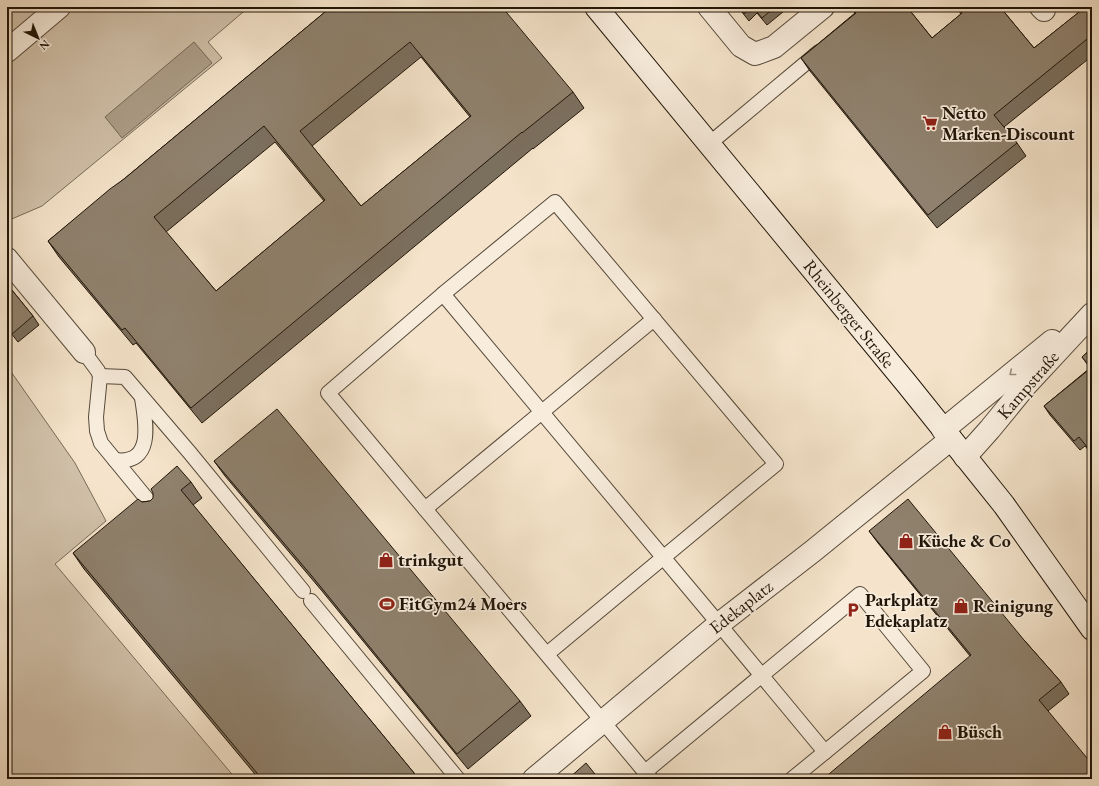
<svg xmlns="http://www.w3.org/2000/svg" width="1099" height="786" font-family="'EB Garamond',serif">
<rect width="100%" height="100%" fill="#f5e4cb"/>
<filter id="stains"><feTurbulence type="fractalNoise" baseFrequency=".005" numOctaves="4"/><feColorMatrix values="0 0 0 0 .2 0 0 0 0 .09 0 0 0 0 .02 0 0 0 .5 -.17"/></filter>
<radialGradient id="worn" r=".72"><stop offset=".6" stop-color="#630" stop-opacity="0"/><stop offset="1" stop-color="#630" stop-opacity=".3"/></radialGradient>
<g fill="#d1c1aa" stroke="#786b59">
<path d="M 7,7 L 249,7 L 208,42 L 222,58 L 42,206 L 7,221 Z"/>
<path d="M 7,366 L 75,463 L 106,521 L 55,564 L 236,779 L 7,779 Z"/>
</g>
<path fill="#ad9e89" stroke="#756755" d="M 194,42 L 212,63 L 122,138 L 105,117 Z"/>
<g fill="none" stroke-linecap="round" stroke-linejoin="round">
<g stroke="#554939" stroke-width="16">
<g id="lane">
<path d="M 709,144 L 819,52"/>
<path d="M 443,294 L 719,624 L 825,752 L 923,671 L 860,594 L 645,772 L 651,779"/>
<path d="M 84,352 L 98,371 L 100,376 L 96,417 L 97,431 L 101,443 L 156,510"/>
<path d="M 100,376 L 125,377 L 190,453 L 303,591"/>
<path d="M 115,460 C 154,465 146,423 142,398"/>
<path d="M 425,509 L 654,319"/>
<path d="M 311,601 L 458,779"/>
<path d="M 547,654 L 776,464 L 555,202 L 443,294 L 328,393 L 645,772"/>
<path d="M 792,779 L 825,752"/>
</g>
</g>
<g stroke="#554939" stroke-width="24">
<g id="street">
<path d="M 709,7 L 741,46 L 755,54 L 774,47 L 823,7"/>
<path d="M 1041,7 L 1044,10"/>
<path d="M 7,51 L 59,7"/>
<path d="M 7,259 L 84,352"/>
<path d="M 943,430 L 1052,341"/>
<path d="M 965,457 L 990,429 L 1026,385 L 1092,314"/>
<path d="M 534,779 L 719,624 L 813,551 L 951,439"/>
</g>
</g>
<g stroke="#201508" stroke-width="24">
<path id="secondary" d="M 596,7 L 907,384 L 1004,505 L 1092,629"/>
</g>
<use href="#lane" stroke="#f8eddd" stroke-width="14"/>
<use href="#street" stroke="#f8eddd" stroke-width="22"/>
<use href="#secondary" stroke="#f8eddd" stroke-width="22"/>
</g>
<g fill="#7b6f5e" stroke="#201508" fill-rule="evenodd">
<path d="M 331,7 L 573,92 L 584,108 L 533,149 L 533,148 L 202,423 L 136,343 L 133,345 L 59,257 L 48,241 L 124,179 ZM 421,57 L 470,117 L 361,206 L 312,146 ZM 275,142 L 324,201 L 216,291 L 166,232 Z"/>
<path d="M 738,7 L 789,7 L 767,25 L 757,13 L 749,21 Z"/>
<path d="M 851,7 L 907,7 L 932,38 L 961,14 L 956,7 L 1000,7 L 1034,48 L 1083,9 L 1081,7 L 1092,7 L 1092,56 L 1004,127 L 1017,143 L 1026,156 L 937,228 L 810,71 L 801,58 L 855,13 Z"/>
<path d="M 7,284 L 33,316 L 39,325 L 18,342 L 7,328 Z"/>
<path d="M 1092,348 L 1092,454 L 1085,446 L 1080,450 L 1050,415 L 1044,406 L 1090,368 L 1082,357 Z"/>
<path d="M 214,461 L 520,701 L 531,716 L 468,769 L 322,591 L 225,476 Z"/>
<path d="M 191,482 L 202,498 L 193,505 L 419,779 L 259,779 L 84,569 L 73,553 L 142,502 L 150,501 Z"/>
<path d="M 869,531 L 1024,640 L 1061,682 L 1069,694 L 1048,711 L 970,656 L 878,543 Z"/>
</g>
<g fill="#8f816d" stroke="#201508" fill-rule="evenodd">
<path d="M 331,7 L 502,7 L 573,92 L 522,133 L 522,132 L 191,408 L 125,328 L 122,330 L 48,241 L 110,189 L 124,179 ZM 410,42 L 471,116 L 361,206 L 300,131 ZM 264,126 L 325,200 L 216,291 L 154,217 Z"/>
<path d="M 738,7 L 751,7 L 744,14 Z"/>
<path d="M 753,7 L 775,7 L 762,18 Z"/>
<path d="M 851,7 L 907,7 L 932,38 L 962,13 L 957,7 L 1000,7 L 1034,48 L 1084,8 L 1083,7 L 1092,7 L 1092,35 L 994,115 L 1017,143 L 928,215 L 801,58 L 856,13 Z"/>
<path d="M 7,284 L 33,316 L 12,334 L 7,327 Z"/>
<path d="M 1092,348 L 1092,453 L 1079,437 L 1074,441 L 1044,406 L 1091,368 L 1082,357 Z"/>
<path d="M 277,409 L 520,701 L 457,754 L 311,575 L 214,461 Z"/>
<path d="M 177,466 L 191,482 L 181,490 L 419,779 L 262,779 L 73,553 L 138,499 L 142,502 L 150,501 L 153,498 L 153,493 L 151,489 Z"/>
<path d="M 908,499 L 1024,640 L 1061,682 L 1039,700 L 1092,764 L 1092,779 L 823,779 L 971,655 L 869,531 Z"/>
<path d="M 586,763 L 599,779 L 568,779 Z"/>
</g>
<defs><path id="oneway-chevron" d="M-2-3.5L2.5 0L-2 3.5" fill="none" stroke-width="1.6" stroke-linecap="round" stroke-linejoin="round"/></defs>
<use stroke="#978c7d" href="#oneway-chevron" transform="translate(1012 373) rotate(141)"/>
<defs>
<g id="supermarket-bare" transform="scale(1.2)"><path d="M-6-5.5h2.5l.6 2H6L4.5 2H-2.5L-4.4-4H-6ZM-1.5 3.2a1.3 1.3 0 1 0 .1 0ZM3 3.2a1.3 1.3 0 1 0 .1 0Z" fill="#8f2418" stroke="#f8eddd" stroke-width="2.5" paint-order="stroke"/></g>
<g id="shop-bare" transform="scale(1.2)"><path d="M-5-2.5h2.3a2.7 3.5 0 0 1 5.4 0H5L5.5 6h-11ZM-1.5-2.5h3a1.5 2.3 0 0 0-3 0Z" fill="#8f2418" stroke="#f8eddd" stroke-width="2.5" paint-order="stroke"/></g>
<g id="stadium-bare" transform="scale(1.2)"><path d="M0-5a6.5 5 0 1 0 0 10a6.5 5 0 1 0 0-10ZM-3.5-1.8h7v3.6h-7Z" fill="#8f2418" stroke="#f8eddd" stroke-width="2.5" paint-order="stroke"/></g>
<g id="parking-bare" transform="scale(1.2)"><path d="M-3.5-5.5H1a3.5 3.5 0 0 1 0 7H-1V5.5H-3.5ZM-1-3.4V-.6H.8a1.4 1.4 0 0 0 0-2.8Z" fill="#8f2418" stroke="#f8eddd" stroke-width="2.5" paint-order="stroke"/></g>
</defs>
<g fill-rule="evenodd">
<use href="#supermarket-bare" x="930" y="123"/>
<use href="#shop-bare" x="906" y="541"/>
<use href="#shop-bare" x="386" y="560"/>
<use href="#stadium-bare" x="387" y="604"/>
<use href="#shop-bare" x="961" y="606"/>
<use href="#parking-bare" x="853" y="610"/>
<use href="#shop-bare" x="945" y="732"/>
</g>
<g text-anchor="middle" stroke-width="3.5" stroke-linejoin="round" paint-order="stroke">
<g font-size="18" font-weight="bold" fill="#201508" stroke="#f8eddd" text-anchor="start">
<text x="942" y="119">Netto<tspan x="942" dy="21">Marken-Discount</tspan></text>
<text x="918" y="547">Küche &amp; Co</text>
<text x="398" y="566">trinkgut</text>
<text x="865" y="606">Parkplatz<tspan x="865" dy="21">Edekaplatz</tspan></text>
<text x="399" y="610">FitGym24 Moers</text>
<text x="973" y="612">Reinigung</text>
<text x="957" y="738">Büsch</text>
</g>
<g font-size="18" fill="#201508" stroke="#f8eddd">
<text transform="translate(849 314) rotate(51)" y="6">Rheinberger Straße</text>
<text transform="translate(1028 385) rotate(-49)" y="6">Kampstraße</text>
<text transform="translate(741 607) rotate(-38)" y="6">Edekaplatz</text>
</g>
</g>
<rect width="1099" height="786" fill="none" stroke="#f5e4cb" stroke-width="24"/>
<rect x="8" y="8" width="1083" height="770" fill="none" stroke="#201508" stroke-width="2"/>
<rect x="12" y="12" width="1075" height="762" fill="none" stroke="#201508"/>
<g transform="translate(38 38) rotate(137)" stroke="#f8eddd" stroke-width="3" paint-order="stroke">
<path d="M0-3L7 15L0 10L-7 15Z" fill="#201508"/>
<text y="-6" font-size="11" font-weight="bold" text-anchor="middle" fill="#201508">N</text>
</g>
<rect width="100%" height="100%" filter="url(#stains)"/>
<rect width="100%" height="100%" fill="url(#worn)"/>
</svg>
